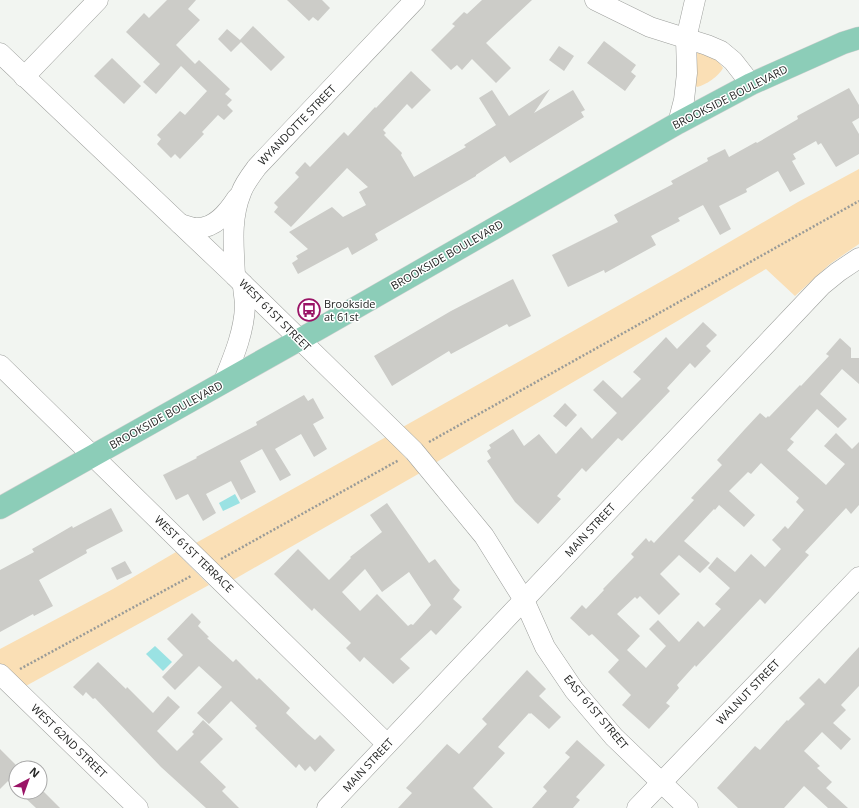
<svg xmlns="http://www.w3.org/2000/svg" width="859" height="808" font-family="'Open Sans',sans-serif">
<rect width="100%" height="100%" fill="#f2f5f1"/>
<g fill="#fadfb5">
<path d="M 698,52 L 716,58 L 723,68 C 719,76 706,85 697,87 L 694,84 L 694,54 Z"/>
<path d="M 859,169 L 859,244 L 830,264 L 795,296 L 766,269 L 435,463 L 401,428 L 678,272 L 798,202 Z"/>
<path d="M 386,437 L 420,473 L 233,580 L 194,544 Z"/>
<path d="M 176,552 L 209,585 L 24,687 L 0,664 L 0,649 L 113,589 Z"/>
</g>
<g fill="#9ae2e3">
<path d="M 235,494 L 240,503 L 223,511 L 219,503 Z"/>
<path d="M 155,646 L 172,662 L 163,671 L 146,654 Z"/>
</g>
<g fill="#ccccc8" fill-rule="evenodd">
<path d="M 167,0 L 196,0 L 188,9 L 200,20 L 176,45 L 195,64 L 199,60 L 230,89 L 225,94 L 232,100 L 227,105 L 233,111 L 224,120 L 218,115 L 202,132 L 204,134 L 180,159 L 175,154 L 171,158 L 157,144 L 161,139 L 157,135 L 180,111 L 185,115 L 207,91 L 181,66 L 156,94 L 143,82 L 160,64 L 126,32 L 144,13 L 149,18 Z"/>
<path d="M 287,0 L 322,0 L 330,8 L 318,21 L 313,17 L 309,21 Z"/>
<path d="M 482,0 L 532,0 L 486,43 L 511,68 L 496,83 L 472,59 L 462,70 L 457,65 L 451,70 L 431,50 L 455,26 L 452,24 L 464,12 L 467,14 Z"/>
<path d="M 253,26 L 285,57 L 271,71 L 241,42 L 231,52 L 218,39 L 227,29 L 240,40 Z"/>
<path d="M 604,41 L 636,65 L 631,72 L 636,76 L 625,91 L 587,63 Z"/>
<path d="M 559,46 L 574,56 L 564,71 L 549,60 Z"/>
<path d="M 112,58 L 141,86 L 124,104 L 94,76 Z"/>
<path d="M 411,71 L 431,90 L 412,109 L 407,104 L 383,130 L 386,133 L 384,135 L 402,153 L 401,155 L 414,177 L 466,147 L 464,145 L 496,125 L 479,98 L 492,90 L 509,116 L 550,89 L 534,113 L 573,90 L 585,110 L 581,112 L 584,117 L 510,163 L 505,156 L 476,175 L 476,176 L 375,234 L 378,240 L 352,255 L 348,247 L 298,274 L 292,263 L 298,259 L 296,256 L 308,249 L 289,232 L 332,207 L 343,217 L 366,205 L 359,192 L 368,187 L 347,168 L 291,227 L 274,212 L 278,207 L 274,203 L 299,177 L 295,173 L 305,162 L 310,167 L 344,132 L 348,136 L 375,107 L 376,108 Z"/>
<path d="M 849,88 L 859,105 L 859,118 L 852,122 L 859,134 L 859,154 L 836,167 L 821,143 L 818,145 L 816,141 L 793,154 L 796,159 L 792,161 L 805,184 L 790,192 L 778,171 L 746,189 L 747,192 L 719,206 L 731,229 L 720,235 L 703,205 L 678,218 L 680,221 L 651,236 L 656,245 L 605,273 L 604,270 L 568,287 L 552,255 L 618,222 L 614,215 L 673,184 L 671,181 L 708,161 L 707,158 L 725,149 L 729,157 L 756,142 L 757,143 L 798,119 L 797,116 Z"/>
<path d="M 513,279 L 531,316 L 509,327 L 507,324 L 451,354 L 449,351 L 392,386 L 374,356 L 451,311 Z"/>
<path d="M 703,322 L 717,335 L 706,346 L 711,351 L 695,368 L 690,363 L 667,388 L 670,391 L 622,441 L 618,438 L 586,472 L 582,468 L 557,496 L 561,499 L 538,524 L 515,502 L 487,461 L 491,458 L 487,451 L 491,448 L 489,445 L 513,429 L 524,446 L 539,434 L 556,454 L 581,427 L 592,439 L 617,413 L 593,390 L 603,380 L 622,398 L 641,379 L 633,372 L 666,337 L 677,349 Z"/>
<path d="M 840,338 L 851,348 L 851,358 L 859,358 L 859,384 L 842,369 L 820,394 L 847,419 L 838,428 L 817,409 L 790,439 L 794,442 L 787,450 L 826,485 L 845,464 L 824,446 L 836,433 L 852,449 L 859,442 L 859,505 L 851,514 L 846,508 L 805,552 L 809,555 L 765,604 L 760,599 L 696,667 L 695,665 L 677,685 L 679,688 L 666,703 L 670,706 L 649,729 L 622,705 L 631,695 L 608,672 L 619,660 L 592,634 L 589,636 L 570,618 L 582,605 L 586,609 L 604,590 L 603,589 L 634,557 L 631,554 L 646,538 L 649,542 L 651,540 L 654,543 L 694,500 L 691,498 L 722,465 L 717,460 L 745,429 L 760,413 L 766,418 L 768,416 L 769,417 L 800,385 L 801,386 L 829,356 L 826,354 ZM 761,463 L 799,498 L 796,502 L 804,510 L 788,529 L 785,526 L 772,540 L 781,549 L 765,567 L 751,554 L 735,572 L 717,557 L 708,568 L 730,588 L 715,604 L 721,609 L 704,627 L 698,621 L 679,642 L 658,620 L 649,629 L 666,646 L 646,668 L 627,650 L 640,636 L 617,614 L 635,597 L 637,599 L 640,596 L 659,615 L 680,594 L 660,574 L 679,555 L 700,573 L 710,563 L 684,541 L 714,509 L 715,510 L 719,505 L 744,527 L 755,515 L 729,491 L 748,472 L 751,474 Z"/>
<path d="M 304,395 L 308,401 L 313,398 L 324,418 L 313,424 L 327,449 L 314,457 L 301,434 L 275,449 L 291,475 L 280,481 L 262,449 L 240,461 L 256,492 L 241,500 L 231,481 L 206,494 L 216,513 L 203,521 L 188,494 L 176,500 L 163,475 L 197,458 L 196,457 L 257,425 L 256,422 Z"/>
<path d="M 565,403 L 577,415 L 566,427 L 553,416 Z"/>
<path d="M 387,503 L 429,563 L 435,559 L 453,583 L 460,590 L 453,599 L 462,607 L 436,635 L 431,630 L 400,659 L 410,668 L 393,684 L 364,657 L 360,662 L 346,648 L 351,643 L 314,608 L 312,611 L 274,574 L 298,549 L 329,580 L 351,558 L 350,557 L 382,532 L 370,515 ZM 365,569 L 382,592 L 409,572 L 431,605 L 413,625 L 411,624 L 408,626 L 377,594 L 360,611 L 342,592 Z"/>
<path d="M 111,508 L 123,531 L 86,550 L 87,553 L 39,580 L 53,606 L 34,616 L 33,614 L 0,632 L 0,570 L 34,552 L 32,549 L 48,540 L 72,526 L 73,528 Z"/>
<path d="M 125,561 L 132,573 L 117,580 L 111,568 Z"/>
<path d="M 192,613 L 201,622 L 198,626 L 209,637 L 207,638 L 233,662 L 236,659 L 257,680 L 259,678 L 290,708 L 286,713 L 308,734 L 315,740 L 320,735 L 335,750 L 315,772 L 310,766 L 305,771 L 299,764 L 296,768 L 255,728 L 257,726 L 231,701 L 209,724 L 197,713 L 222,687 L 199,666 L 175,690 L 162,677 L 183,655 L 167,639 Z"/>
<path d="M 859,647 L 859,686 L 841,705 L 846,710 L 833,723 L 851,739 L 841,750 L 822,732 L 804,751 L 820,766 L 817,768 L 832,782 L 826,788 L 848,808 L 828,808 L 804,786 L 784,808 L 738,808 L 717,788 L 755,746 L 760,750 L 787,720 L 788,721 L 805,704 L 799,698 L 819,678 L 825,684 Z"/>
<path d="M 98,662 L 126,689 L 127,687 L 153,713 L 168,696 L 180,707 L 157,731 L 177,751 L 194,734 L 192,732 L 203,720 L 223,739 L 200,762 L 226,787 L 222,791 L 239,808 L 206,808 L 161,767 L 95,698 L 93,699 L 86,692 L 83,696 L 73,687 Z"/>
<path d="M 527,670 L 546,689 L 539,696 L 561,717 L 549,729 L 531,713 L 530,714 L 529,713 L 498,747 L 505,753 L 473,788 L 493,808 L 398,808 L 412,793 L 406,788 L 447,744 L 459,754 L 487,724 L 482,719 Z"/>
<path d="M 577,740 L 605,765 L 576,797 L 580,800 L 573,808 L 532,808 L 547,791 L 543,787 L 570,757 L 565,753 Z"/>
<path d="M 0,749 L 16,765 L 16,789 L 8,781 L 0,789 Z"/>
<path d="M 19,792 L 44,792 L 60,808 L 36,808 Z"/>
</g>
<g fill="none" stroke-linecap="round" stroke-linejoin="round">
<g stroke="#9c9e9b" stroke-width="21">
<g id="minor">
<path d="M 595,0 L 650,27 L 707,45 L 721,51 L 733,61 L 751,84"/>
<path d="M 0,53 L 235,276 L 243,284 L 414,451 L 484,536 L 524,600 L 545,647 L 574,690 L 614,737 L 688,808"/>
<path d="M 24,77 L 98,0"/>
<path d="M 678,123 L 684,100 L 687,73 L 686,39 L 695,0"/>
<path d="M 180,224 C 185,225 191,228 196,228 C 215,229 228,212 237,198"/>
<path d="M 235,276 C 234,248 230,220 241,193 C 244,184 251,175 257,167 L 415,0"/>
<path d="M 0,365 L 387,744"/>
<path d="M 223,383 C 233,358 244,333 245,306 C 245,299 243,291 243,284"/>
<path d="M 0,674 L 138,808"/>
<path d="M 327,808 L 822,285 L 838,272 L 859,258"/>
<path d="M 637,808 L 859,577"/>
</g>
</g>
<g stroke="#cfcfcf" stroke-width="23">
<path id="major" d="M 0,508 L 322,327 L 678,123 L 751,84 L 843,43 L 859,38"/>
</g>
<g stroke="#999b98" stroke-width="2.5" stroke-dasharray="2 2" stroke-linecap="butt">
<path d="M 429,442 L 859,201"/>
<path d="M 221,559 L 399,460"/>
<path d="M 20,669 L 191,576"/>
</g>
<use href="#minor" stroke="#fff" stroke-width="20"/>
<use href="#major" stroke="#8ccdb8" stroke-width="22"/>
</g>
<defs>
<g id="bus-ring" transform="scale(1.15)"><circle r="9.5" fill="#fff" stroke="#9a1466" stroke-width="1.5"/><path d="M-5-6H5V4H4V6H2V4H-2V6H-4V4H-5ZM-3.5-4V0h7V-4ZM-3.5 1.2v1.5H-2V1.2ZM2 1.2v1.5H3.5V1.2Z" fill="#9a1466"/></g>
</defs>
<g fill-rule="evenodd">
<use href="#bus-ring" x="309" y="310"/>
</g>
<g text-anchor="middle" stroke-width="3" stroke-linejoin="round" paint-order="stroke">
<g font-size="11" fill="#252625" stroke="#fff">
<text transform="translate(730 97) rotate(-27)" y="4">BROOKSIDE BOULEVARD</text>
<text transform="translate(297 125) rotate(-46)" y="4">WYANDOTTE STREET</text>
<text transform="translate(447 255) rotate(-30)" y="4">BROOKSIDE BOULEVARD</text>
<text transform="translate(275 315) rotate(45)" y="4">WEST 61ST STREET</text>
<text transform="translate(166 415) rotate(-29)" y="4">BROOKSIDE BOULEVARD</text>
<text transform="translate(590 530) rotate(-47)" y="4">MAIN STREET</text>
<text transform="translate(194 554) rotate(44)" y="4">WEST 61ST TERRACE</text>
<text transform="translate(748 692) rotate(-46)" y="4">WALNUT STREET</text>
<text transform="translate(596 712) rotate(50)" y="4">EAST 61ST STREET</text>
<text transform="translate(69 741) rotate(44)" y="4">WEST 62ND STREET</text>
<text transform="translate(368 765) rotate(-47)" y="4">MAIN STREET</text>
</g>
<g font-size="11" fill="#252625" stroke="#fff" text-anchor="start">
<text x="324" y="308">Brookside<tspan x="324" dy="13">at 61st</tspan></text>
</g>
</g>
<g transform="translate(28 780) rotate(41)"><circle r="19" fill="#ffffff" stroke="#a8a8a8"/>
<path d="M0-3L7 15L0 10L-7 15Z" fill="#9a1466"/>
<text y="-6" font-size="11" font-weight="bold" text-anchor="middle" fill="#252625">N</text>
</g>
</svg>
